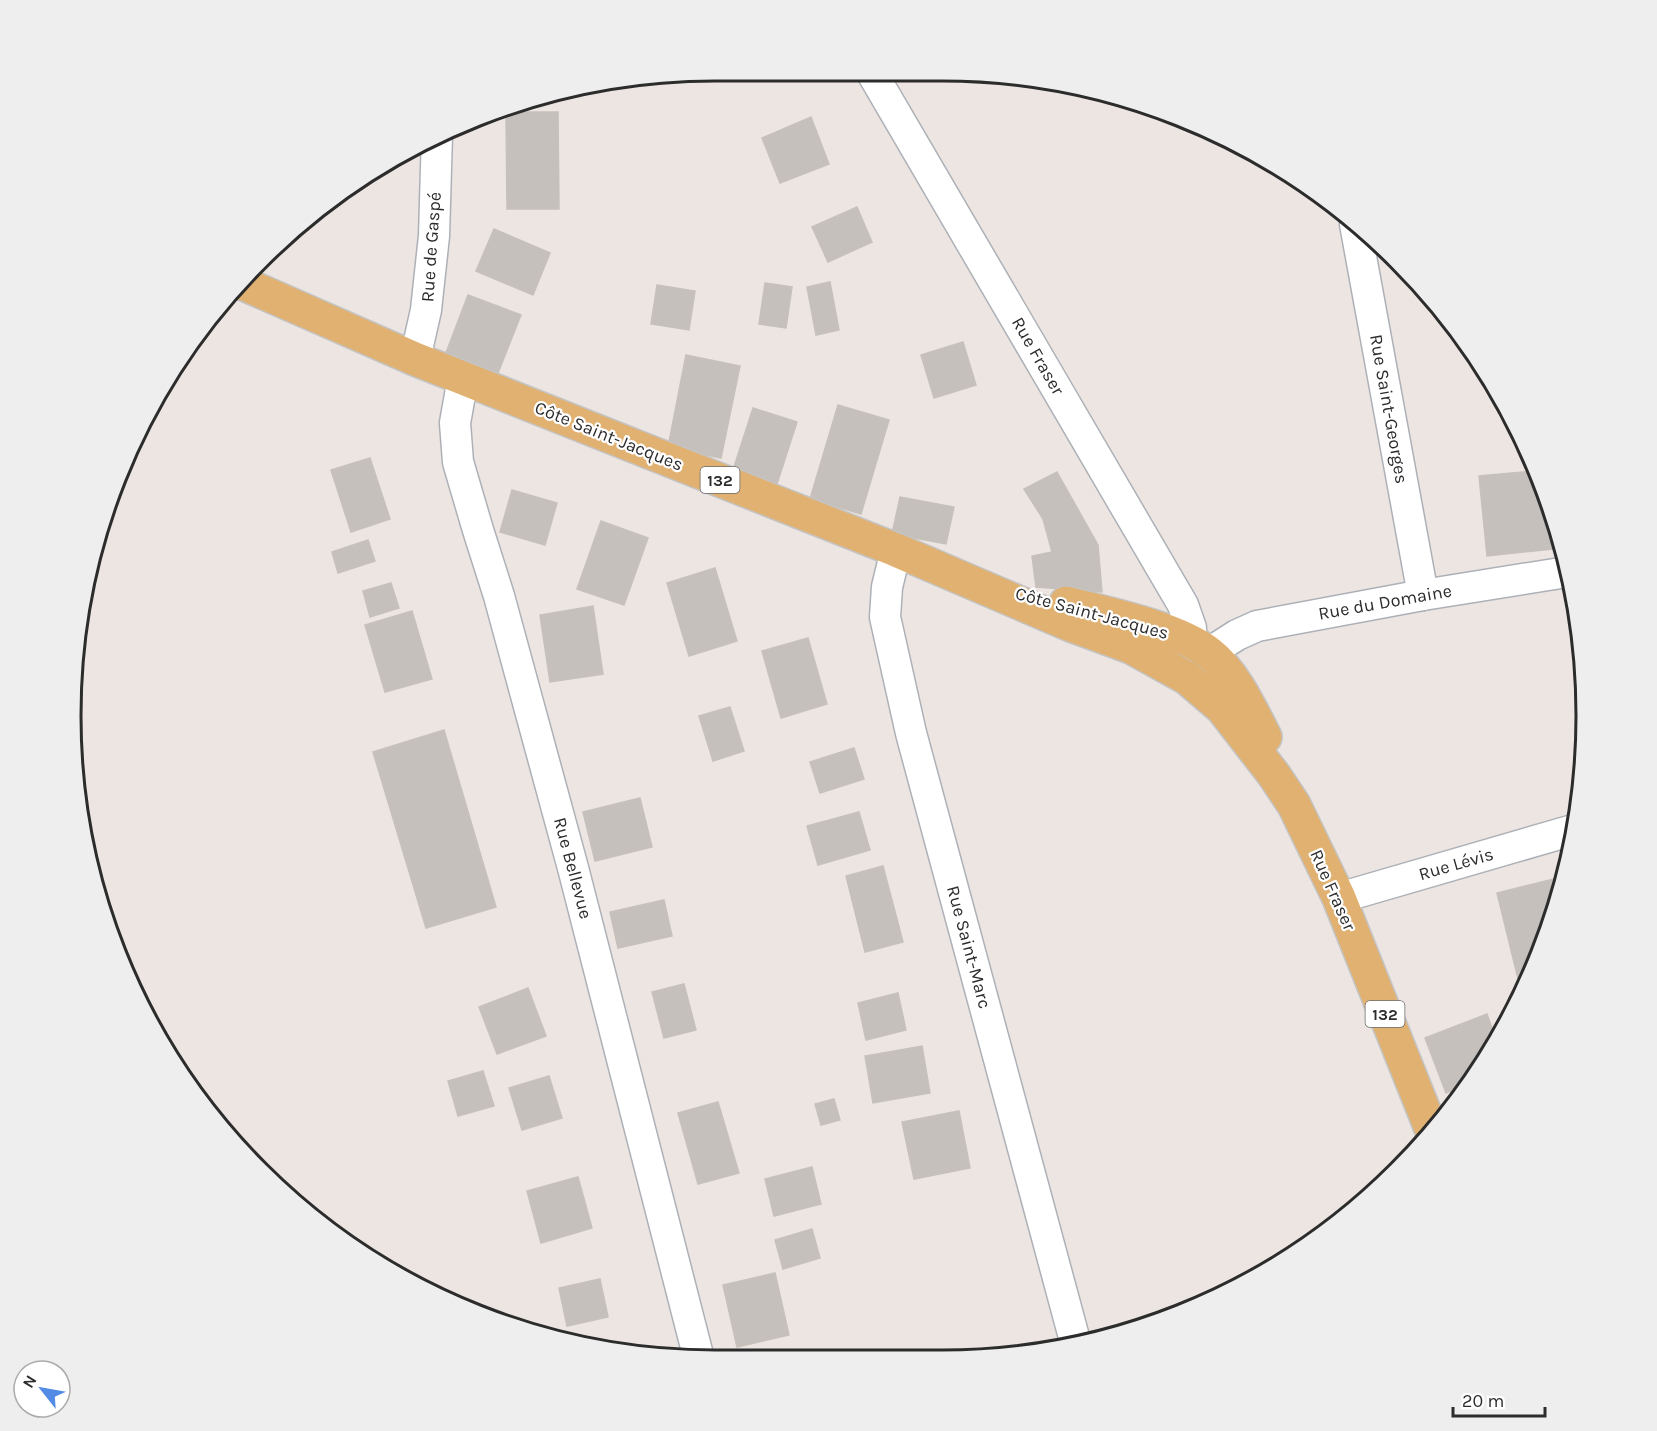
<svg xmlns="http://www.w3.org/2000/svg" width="1657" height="1431" font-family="Karla,sans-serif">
<rect width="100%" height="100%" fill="#ece5e1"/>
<g fill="#c5c0bc" stroke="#c8c0ba" stroke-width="1.5">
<path d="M 506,112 L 558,112 L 559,209 L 507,209 Z"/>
<path d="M 811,117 L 829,164 L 780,183 L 762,138 Z"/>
<path d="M 857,207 L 872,242 L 828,262 L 812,227 Z"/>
<path d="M 494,229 L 550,253 L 533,295 L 476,271 Z"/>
<path d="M 830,282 L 839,330 L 816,335 L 807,287 Z"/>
<path d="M 765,283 L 792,287 L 786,328 L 759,324 Z"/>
<path d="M 657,285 L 695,291 L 689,330 L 651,324 Z"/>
<path d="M 468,295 L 521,315 L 496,378 L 444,358 Z"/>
<path d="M 963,342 L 976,385 L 934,398 L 921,355 Z"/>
<path d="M 686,355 L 740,366 L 721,458 L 668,447 Z"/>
<path d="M 838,405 L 889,420 L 861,514 L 810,499 Z"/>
<path d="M 753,408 L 797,422 L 777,484 L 733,470 Z"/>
<path d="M 370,458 L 390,519 L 351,532 L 331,470 Z"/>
<path d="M 1535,471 L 1552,508 L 1562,548 L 1487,556 L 1479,476 Z"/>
<path d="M 1057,472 L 1098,545 L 1102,592 L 1036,587 L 1032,556 L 1052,552 L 1043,519 L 1024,489 Z"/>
<path d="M 512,490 L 557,503 L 545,545 L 500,532 Z"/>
<path d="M 900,497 L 954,507 L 946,544 L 892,534 Z"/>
<path d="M 601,521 L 648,538 L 624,605 L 577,589 Z"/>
<path d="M 368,540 L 375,561 L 338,573 L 332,552 Z"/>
<path d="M 715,568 L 737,641 L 689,656 L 667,583 Z"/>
<path d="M 391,583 L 399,608 L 370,617 L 363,591 Z"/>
<path d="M 593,606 L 603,674 L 550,682 L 540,615 Z"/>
<path d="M 412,611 L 432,679 L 385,692 L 365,625 Z"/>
<path d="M 808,638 L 827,704 L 781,718 L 762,651 Z"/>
<path d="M 730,707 L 744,751 L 713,761 L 699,716 Z"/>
<path d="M 444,730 L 496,907 L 426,928 L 373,752 Z"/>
<path d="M 854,748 L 864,779 L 820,793 L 810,762 Z"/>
<path d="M 640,798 L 652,847 L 595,861 L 583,812 Z"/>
<path d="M 859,812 L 870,850 L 818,865 L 807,826 Z"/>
<path d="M 883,866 L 903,942 L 865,952 L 846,876 Z"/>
<path d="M 1566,876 L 1565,882 L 1522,995 L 1497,893 Z"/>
<path d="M 664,900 L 672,936 L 618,948 L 610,912 Z"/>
<path d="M 684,984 L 696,1030 L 664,1038 L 652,992 Z"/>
<path d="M 528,988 L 546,1036 L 497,1054 L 479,1007 Z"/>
<path d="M 898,993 L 906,1030 L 866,1040 L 858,1003 Z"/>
<path d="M 1487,1014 L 1496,1039 L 1468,1084 L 1446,1093 L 1425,1038 Z"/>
<path d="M 922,1046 L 930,1093 L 873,1103 L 865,1056 Z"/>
<path d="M 483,1071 L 494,1106 L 458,1116 L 448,1081 Z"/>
<path d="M 549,1076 L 562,1118 L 522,1130 L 509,1088 Z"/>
<path d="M 834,1099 L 840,1120 L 821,1125 L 815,1104 Z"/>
<path d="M 718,1102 L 739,1173 L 698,1184 L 678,1113 Z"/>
<path d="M 959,1111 L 970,1168 L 914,1179 L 902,1122 Z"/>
<path d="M 812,1167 L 821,1204 L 774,1216 L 765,1179 Z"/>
<path d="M 578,1177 L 592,1228 L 541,1243 L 527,1191 Z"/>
<path d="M 812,1229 L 820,1258 L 783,1269 L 775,1240 Z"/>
<path d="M 775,1273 L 789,1335 L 737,1347 L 723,1285 Z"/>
<path d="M 600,1279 L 608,1317 L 567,1326 L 559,1288 Z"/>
<path d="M 611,1343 L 613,1350 L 592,1348 Z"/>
</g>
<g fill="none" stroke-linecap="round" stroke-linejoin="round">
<g stroke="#adb1b7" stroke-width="33">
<g id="street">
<path d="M 872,73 L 1183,605 L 1191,628 L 1191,643"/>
<path d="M 1355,224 L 1423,595"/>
<path d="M 415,359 L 426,310 L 434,236 L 437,134"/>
<path d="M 463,378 L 455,423 L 458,462 L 478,530 L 499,596 L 573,868 L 699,1359"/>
<path d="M 896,550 L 887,587 L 885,617 L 911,733 L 1075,1341"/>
<path d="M 1209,653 L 1237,635 L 1257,626 L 1423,595 L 1567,572"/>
<path d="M 1339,898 L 1573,830"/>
</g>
</g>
<g stroke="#c4c4c4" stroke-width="36">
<g id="primary">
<path d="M 244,284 L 415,359 L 896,550 L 1071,625 L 1131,647 L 1187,678 L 1222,708 L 1274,775 L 1294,805 L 1339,898 L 1432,1131"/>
<path d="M 1066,603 C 1108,614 1175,627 1209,653 C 1234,672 1251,710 1265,737"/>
</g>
</g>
<use href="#street" stroke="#fff" stroke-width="30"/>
<use href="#primary" stroke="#e1b171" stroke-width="33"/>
</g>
<g text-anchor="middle" stroke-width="4.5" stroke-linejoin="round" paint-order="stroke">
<g fill="#fff" stroke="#6b6b6b" stroke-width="1.5">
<rect x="700.5" y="467" width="39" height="26" rx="4.5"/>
<rect x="1365.5" y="1001" width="39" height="26" rx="4.5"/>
</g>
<g font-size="16" font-weight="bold" fill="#2c2c2c">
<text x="720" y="486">132</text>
<text x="1385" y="1020">132</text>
</g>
<g font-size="18" fill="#2c2c2c" stroke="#fff">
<text transform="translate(431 247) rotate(-86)" y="6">Rue de Gaspé</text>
<text transform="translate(1038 356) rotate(60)" y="6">Rue Fraser</text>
<text transform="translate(1389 409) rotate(80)" y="6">Rue Saint-Georges</text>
<text transform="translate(609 436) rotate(22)" y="6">Côte Saint-Jacques</text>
<text transform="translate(1385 602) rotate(-10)" y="6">Rue du Domaine</text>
<text transform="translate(1092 613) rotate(15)" y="6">Côte Saint-Jacques</text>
<text transform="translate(1456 864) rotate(-16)" y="6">Rue Lévis</text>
<text transform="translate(573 868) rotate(75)" y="6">Rue Bellevue</text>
<text transform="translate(1333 890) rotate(66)" y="6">Rue Fraser</text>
<text transform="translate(969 947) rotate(75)" y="6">Rue Saint-Marc</text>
</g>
</g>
<path d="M0 0H1657V1431H0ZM715 81H942A634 634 0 0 1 1576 715V716A634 634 0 0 1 942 1350H715A634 634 0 0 1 81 716V715A634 634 0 0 1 715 81Z" fill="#eee" fill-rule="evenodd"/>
<path fill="none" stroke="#2c2c2c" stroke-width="3" d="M715 81H942A634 634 0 0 1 1576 715V716A634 634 0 0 1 942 1350H715A634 634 0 0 1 81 716V715A634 634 0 0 1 715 81Z"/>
<g transform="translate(42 1389) rotate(301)"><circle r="28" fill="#ffffff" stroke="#ababab" stroke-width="1.5"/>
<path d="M0-4.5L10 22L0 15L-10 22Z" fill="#548ce5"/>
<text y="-9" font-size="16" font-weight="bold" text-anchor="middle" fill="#2c2c2c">N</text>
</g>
<path d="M1453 1407v9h92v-9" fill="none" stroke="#2c2c2c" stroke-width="3"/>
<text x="1462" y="1407" font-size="18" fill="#2c2c2c" stroke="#ffffff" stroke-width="4.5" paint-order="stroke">20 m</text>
</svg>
